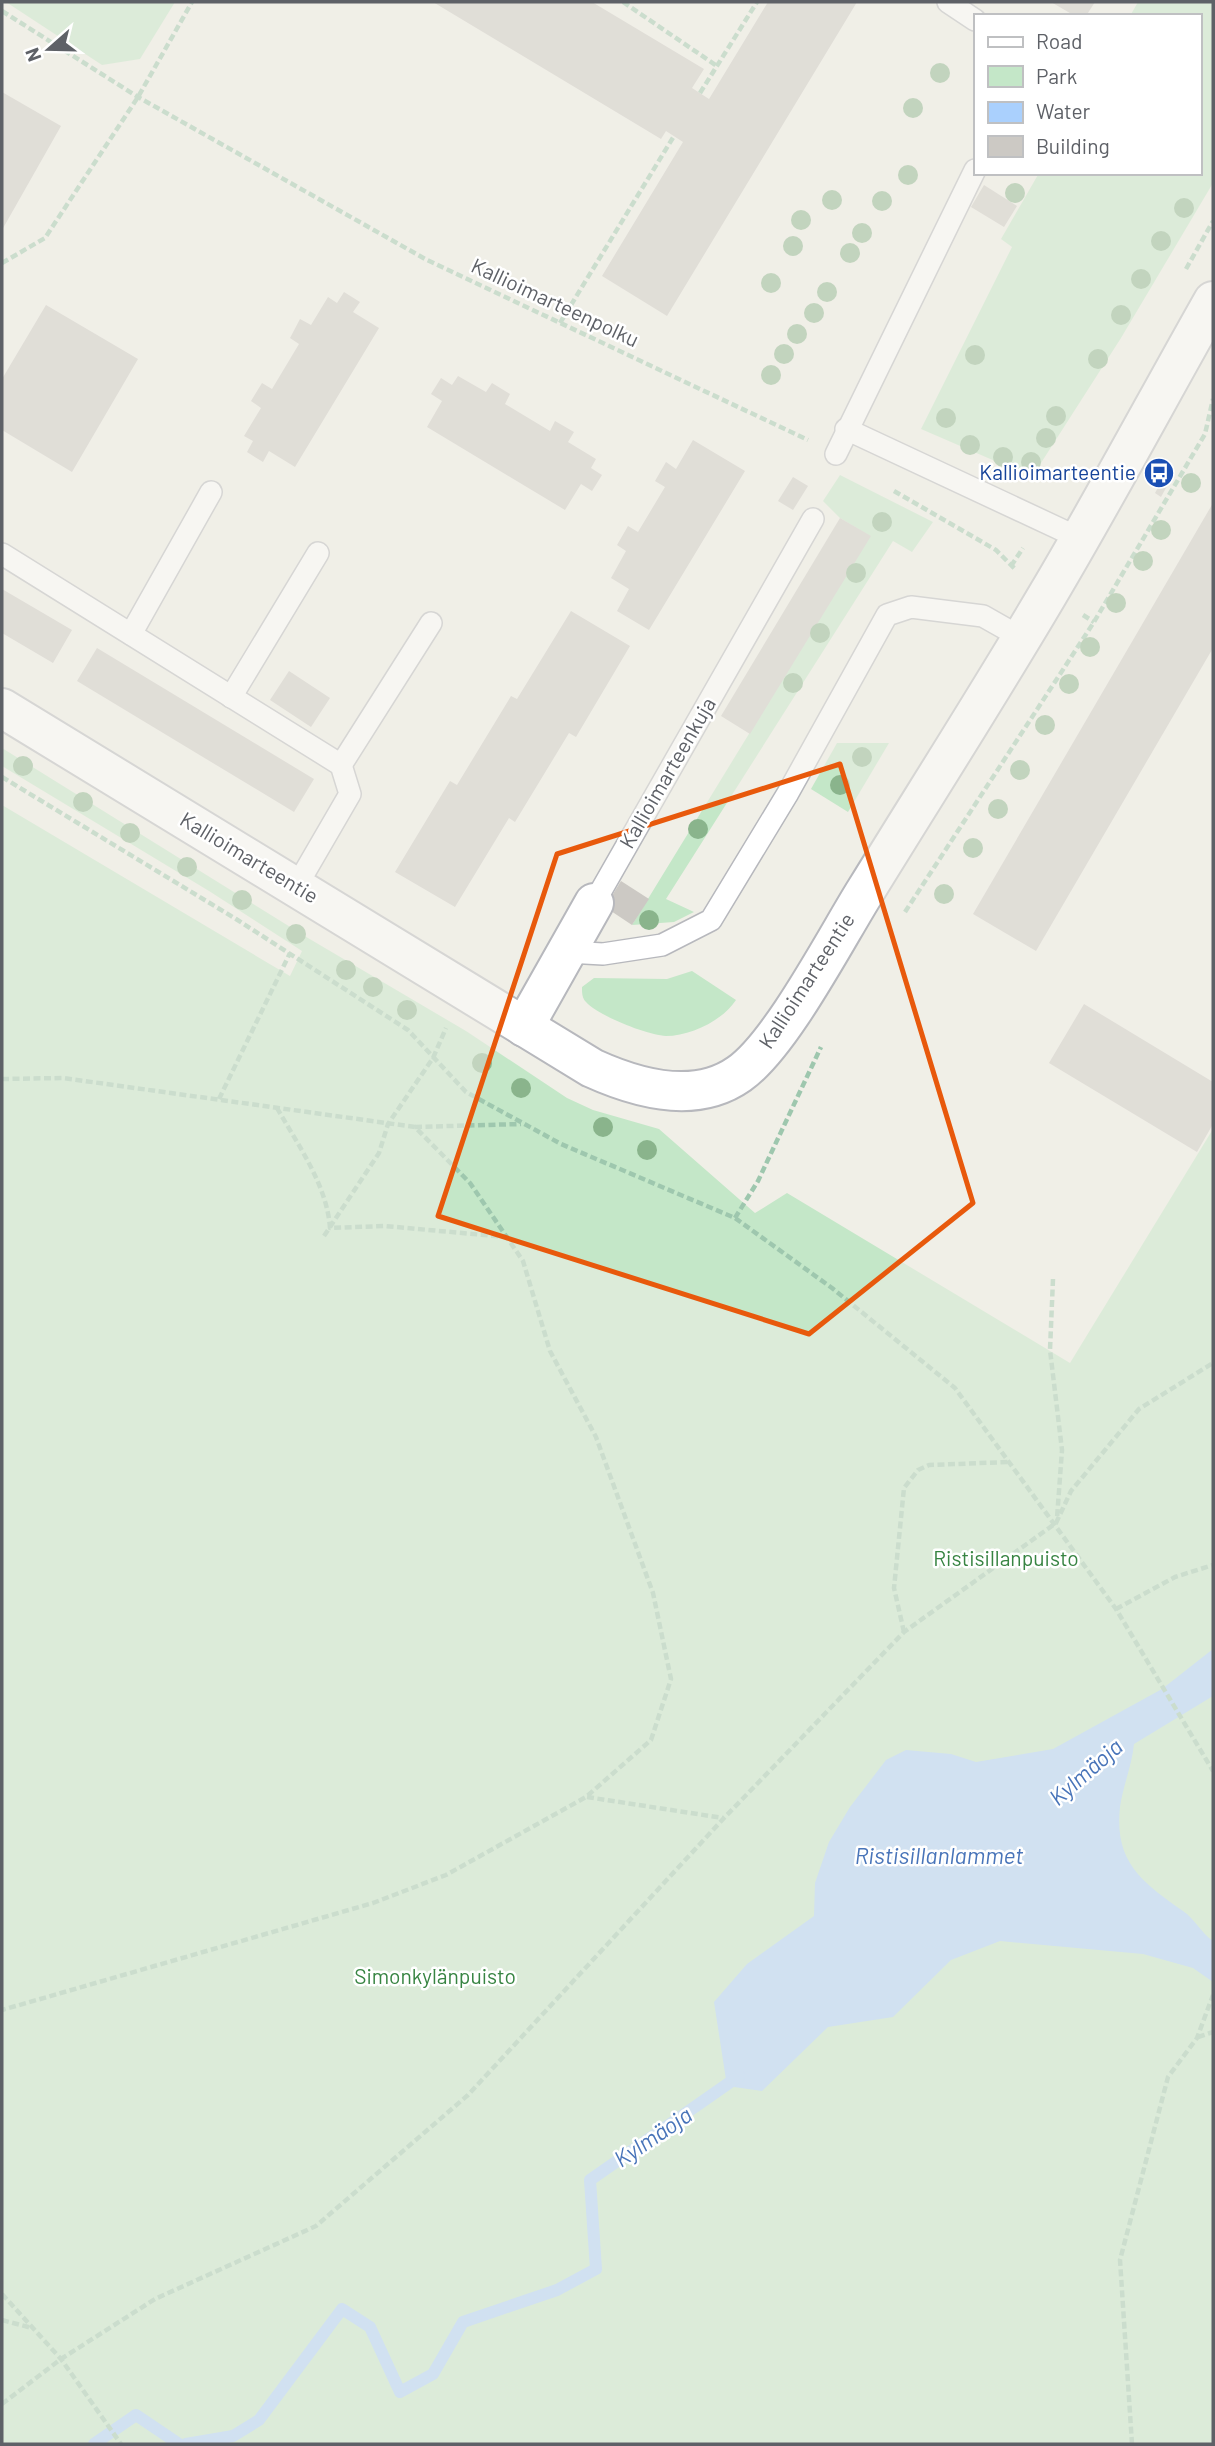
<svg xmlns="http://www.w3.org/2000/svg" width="1215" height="2446" font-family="Barlow,sans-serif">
<rect width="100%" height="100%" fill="#f0efe7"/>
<g fill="#c4e7c8">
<path d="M 6,2 L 175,2 L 140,59 L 102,65 Z"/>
<path d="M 1138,2 L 1213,2 L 1213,183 L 1121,338 L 1032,477 L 921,429 L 1012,247 L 1001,239 L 1039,173 L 1199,173 L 1199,16 L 1130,16 Z"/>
<path d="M 840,475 L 933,522 L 912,552 L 893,541 L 666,899 L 694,912 L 674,922 L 632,925 L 870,536 L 840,518 L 823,501 Z"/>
<path d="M 837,743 L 889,743 L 848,812 L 811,789 Z"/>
<path d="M 2,748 L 308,938 L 466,1031 L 567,1098 L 593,1110 L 659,1129 L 755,1213 L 787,1193 L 1070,1363 L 1213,1129 L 1213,2444 L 2,2444 L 2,805 L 290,976 L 302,951 L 209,891 L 2,766 Z"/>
<path d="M 692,971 L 736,1000 C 723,1020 691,1036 666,1036 C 647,1035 599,1016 586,1002 C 582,998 582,993 582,987 L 594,978 L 667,979 Z"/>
</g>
<path fill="#aad0fd" d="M 1213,1649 L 1213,1696 L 1134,1744 C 1132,1765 1123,1786 1120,1807 C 1114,1862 1142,1882 1183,1911 C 1195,1919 1201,1933 1213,1941 L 1213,1982 L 1193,1968 L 1143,1954 L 1000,1941 L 951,1960 L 893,2017 L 828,2027 L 762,2091 L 727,2086 L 714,2002 L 747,1964 L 814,1916 L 815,1883 L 829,1842 L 850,1807 L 886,1760 L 906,1750 L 951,1754 L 976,1762 L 1053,1749 L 1162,1689 Z"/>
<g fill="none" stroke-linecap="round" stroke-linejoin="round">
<g stroke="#aad0fd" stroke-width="12">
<path d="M 94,2444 L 136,2415 L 179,2444"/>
<path d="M 186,2444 L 233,2436 L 259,2420 L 342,2309 L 370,2327 L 400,2392 L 433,2374 L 463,2322 L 557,2290 L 596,2269 L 590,2180 L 739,2076"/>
</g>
</g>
<g fill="#ccc9c4">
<path d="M 433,2 L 592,2 L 704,69 L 692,88 L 709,99 L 768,2 L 857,2 L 667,316 L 602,276 L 683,142 L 666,131 L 661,139 Z"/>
<path d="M 1051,2 L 1095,2 L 1086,16 L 1075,16 Z"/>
<path d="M 2,92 L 61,126 L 2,230 Z"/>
<path d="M 984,185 L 1017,206 L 1004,227 L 971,207 Z"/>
<path d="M 344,292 L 360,302 L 353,312 L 379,328 L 295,467 L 269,451 L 263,462 L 247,452 L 253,441 L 244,436 L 261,408 L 251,401 L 262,383 L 272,389 L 299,344 L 290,338 L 300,319 L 311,325 L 328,297 L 337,303 Z"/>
<path d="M 46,305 L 138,359 L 72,472 L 2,430 L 2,379 Z"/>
<path d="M 458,376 L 486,392 L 492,383 L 510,394 L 505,404 L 550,431 L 555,421 L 574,432 L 568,442 L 596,459 L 591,468 L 602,475 L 592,491 L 581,484 L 565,510 L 427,427 L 442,401 L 431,394 L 441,378 L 452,385 Z"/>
<path d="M 693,440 L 745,471 L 649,630 L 617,611 L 629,589 L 611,578 L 626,551 L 617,545 L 628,526 L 638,532 L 665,487 L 655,481 L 666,462 L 676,469 Z"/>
<path d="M 1166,473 L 1172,477 L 1161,497 L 1155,493 Z"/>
<path d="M 793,477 L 808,486 L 793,510 L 778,501 Z"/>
<path d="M 1213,503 L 1213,648 L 1036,951 L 973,914 Z"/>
<path d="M 840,518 L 871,536 L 750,734 L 721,716 Z"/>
<path d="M 2,589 L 72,630 L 53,663 L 2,633 Z"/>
<path d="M 571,611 L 630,646 L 576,737 L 569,733 L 515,822 L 509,818 L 455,907 L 395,872 L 450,781 L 457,785 L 511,696 L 517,699 Z"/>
<path d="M 97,648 L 314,779 L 294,812 L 77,681 Z"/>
<path d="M 289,671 L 330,698 L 311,727 L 270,700 Z"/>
<path d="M 621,881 L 649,899 L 632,925 L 605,907 Z"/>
<path d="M 1084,1004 L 1213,1082 L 1213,1124 L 1197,1152 L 1049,1063 Z"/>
</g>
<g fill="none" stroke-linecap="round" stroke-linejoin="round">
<g stroke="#b7b8bd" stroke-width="24">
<g id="lane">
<path d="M 948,2 L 975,20"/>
<path d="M 846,429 L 1079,538"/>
<path d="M 836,454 L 975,170"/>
<path d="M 2,554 L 341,765 L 350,794 L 296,887"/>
<path d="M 131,634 L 211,492"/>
<path d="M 231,697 L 318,553"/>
<path d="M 341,765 L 431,623"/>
<path d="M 594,903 L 813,519"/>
<path d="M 567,952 L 603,954 L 662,945 L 711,920 L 788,793 L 887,615 L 911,607 L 983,616 L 1022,638"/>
</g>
</g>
<g stroke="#b7b8bd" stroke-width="42">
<g id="street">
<path d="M 2,708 L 592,1068 C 636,1088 695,1105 739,1074 C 781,1045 837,936 866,890 C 927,791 989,694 1048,594 C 1105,498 1158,398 1213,301"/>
<path d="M 524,1027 L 594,903"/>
</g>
</g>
<g stroke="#9ec7ae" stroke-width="4.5" stroke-dasharray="7 3.5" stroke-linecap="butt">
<path d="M 623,2 L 717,66"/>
<path d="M 2,11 L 138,97 L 427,260 L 808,440"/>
<path d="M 700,93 L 757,2"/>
<path d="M 2,263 L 45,238 L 138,97 L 192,2"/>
<path d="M 1186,269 L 1213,221"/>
<path d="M 560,323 L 674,136"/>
<path d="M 894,491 L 996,550 L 1015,569"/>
<path d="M 1011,566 L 1023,548"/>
<path d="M 1083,615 L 1094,622"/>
<path d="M 2,777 L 236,919 L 408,1030 L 466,1092 L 561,1144 L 735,1218 L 832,1288 L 955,1388 L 1116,1609 L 1213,1771"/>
<path d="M 905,912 L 1094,622 L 1205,434 L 1213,399"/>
<path d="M 2,1079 L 63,1078 L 415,1127 L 470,1183 L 523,1261 L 550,1351 L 596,1437 L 653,1593 L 671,1679 L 651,1740 L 586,1797 L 446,1875 L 373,1903 L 2,2010"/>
<path d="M 219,1099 L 290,953"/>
<path d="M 277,1108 C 298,1145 327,1185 330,1228 L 385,1226 L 506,1237"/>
<path d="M 415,1127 L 521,1124"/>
<path d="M 735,1218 L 758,1181 L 821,1047"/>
<path d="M 324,1236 L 379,1153 L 388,1124 L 433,1058 L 446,1028"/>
<path d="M 1053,1279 L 1050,1350 L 1062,1450 L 1057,1518"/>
<path d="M 1116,1609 L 1175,1577 L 1213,1565"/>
<path d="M 904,1632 L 894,1588 L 904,1488 L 918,1470 L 929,1465 L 1009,1462"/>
<path d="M 587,1797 L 723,1818"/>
<path d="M 1198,2037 L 1213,2032"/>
<path d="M 2,2294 L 61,2359 L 121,2444"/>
<path d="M 2,2320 L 32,2328"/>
<path d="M 2,2404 L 61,2359 L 155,2299 L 316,2226 L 468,2095 L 724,1818 L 904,1632 L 1056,1523 L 1071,1491 L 1139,1409 L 1213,1363"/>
<path d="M 1132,2444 L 1120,2260 L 1168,2077 L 1197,2038 L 1213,1995"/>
</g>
<use href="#lane" stroke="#fff" stroke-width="21"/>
<use href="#street" stroke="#fff" stroke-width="38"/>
</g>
<g fill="#8ab48c">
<circle cx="940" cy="73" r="10"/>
<circle cx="913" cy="108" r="10"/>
<circle cx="908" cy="175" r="10"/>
<circle cx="1015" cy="193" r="10"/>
<circle cx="832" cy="200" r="10"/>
<circle cx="882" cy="201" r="10"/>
<circle cx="1184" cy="208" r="10"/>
<circle cx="801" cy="220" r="10"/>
<circle cx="862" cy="233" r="10"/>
<circle cx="1161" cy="241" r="10"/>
<circle cx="793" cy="246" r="10"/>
<circle cx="850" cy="253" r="10"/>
<circle cx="1141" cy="279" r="10"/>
<circle cx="771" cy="283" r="10"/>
<circle cx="827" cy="292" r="10"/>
<circle cx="814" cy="313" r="10"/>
<circle cx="1121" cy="315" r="10"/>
<circle cx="797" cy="334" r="10"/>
<circle cx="784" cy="354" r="10"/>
<circle cx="975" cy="355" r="10"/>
<circle cx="1098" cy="359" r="10"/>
<circle cx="771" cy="375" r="10"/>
<circle cx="1056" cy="416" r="10"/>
<circle cx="946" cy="418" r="10"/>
<circle cx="1046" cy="438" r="10"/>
<circle cx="970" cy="445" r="10"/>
<circle cx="1003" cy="457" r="10"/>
<circle cx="1031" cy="462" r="10"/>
<circle cx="1191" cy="483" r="10"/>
<circle cx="882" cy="522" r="10"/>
<circle cx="1161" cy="530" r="10"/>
<circle cx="1143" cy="561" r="10"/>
<circle cx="856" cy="573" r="10"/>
<circle cx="1116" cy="603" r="10"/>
<circle cx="820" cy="633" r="10"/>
<circle cx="1090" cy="647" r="10"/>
<circle cx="793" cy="683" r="10"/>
<circle cx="1069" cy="684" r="10"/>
<circle cx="1045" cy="725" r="10"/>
<circle cx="862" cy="757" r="10"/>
<circle cx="23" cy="766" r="10"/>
<circle cx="1020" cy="770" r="10"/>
<circle cx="840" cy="785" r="10"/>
<circle cx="83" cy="802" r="10"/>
<circle cx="998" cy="809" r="10"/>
<circle cx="698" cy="829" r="10"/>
<circle cx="130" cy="833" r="10"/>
<circle cx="973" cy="848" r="10"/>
<circle cx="187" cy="867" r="10"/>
<circle cx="944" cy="894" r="10"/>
<circle cx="242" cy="900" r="10"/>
<circle cx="649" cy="920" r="10"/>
<circle cx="296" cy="934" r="10"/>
<circle cx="346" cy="970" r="10"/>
<circle cx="373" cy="987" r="10"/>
<circle cx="407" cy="1010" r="10"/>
<circle cx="482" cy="1063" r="10"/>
<circle cx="521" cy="1088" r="10"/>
<circle cx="603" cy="1127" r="10"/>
<circle cx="647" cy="1150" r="10"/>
</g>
<path d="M0 0H1215V2446H0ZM 840,764 L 973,1203 L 809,1334 L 438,1216 L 557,854 Z" fill="#f0efe7" fill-opacity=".55" fill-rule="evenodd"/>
<path fill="none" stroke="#e8590c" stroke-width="5" stroke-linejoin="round" d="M 840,764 L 973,1203 L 809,1334 L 438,1216 L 557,854 Z"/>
<defs>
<g id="bus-disc" transform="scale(1.575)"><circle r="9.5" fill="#1a4fb4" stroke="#fff"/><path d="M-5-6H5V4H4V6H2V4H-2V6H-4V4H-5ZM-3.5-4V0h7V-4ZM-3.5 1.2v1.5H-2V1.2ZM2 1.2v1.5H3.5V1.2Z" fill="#fff"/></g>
</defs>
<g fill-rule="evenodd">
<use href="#bus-disc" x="1159" y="473"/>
</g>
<g text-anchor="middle" stroke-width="5" stroke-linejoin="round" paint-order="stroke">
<g font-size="21" fill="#5e6167" stroke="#fff">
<text transform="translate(555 303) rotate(25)" y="7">Kallioimarteenpolku</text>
<text transform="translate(668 773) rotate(-60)" y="7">Kallioimarteenkuja</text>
<text transform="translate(249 858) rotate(31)" y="7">Kallioimarteentie</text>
<text transform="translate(807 981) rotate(-57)" y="7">Kallioimarteentie</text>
</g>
<g font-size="21" fill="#164399" stroke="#fff" text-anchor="end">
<text x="1136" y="480">Kallioimarteentie</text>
</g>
<g font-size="21" fill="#378442" stroke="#fff">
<text x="1006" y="1566">Ristisillanpuisto</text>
<text x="435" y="1984">Simonkylänpuisto</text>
</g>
<g font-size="23" font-style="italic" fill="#4874b9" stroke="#fff">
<text transform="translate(1086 1772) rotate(-41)" y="8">Kylmäoja</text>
<text x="939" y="1864">Ristisillanlammet</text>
<text transform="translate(653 2137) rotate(-34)" y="8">Kylmäoja</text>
</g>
</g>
<rect width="1215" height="2446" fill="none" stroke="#5e6167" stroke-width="7"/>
<rect x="974" y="14" width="228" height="161" fill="#ffffff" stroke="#bfc0c2" stroke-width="2"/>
<rect x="988" y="37" width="35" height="10" fill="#ffffff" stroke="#bfc0c2" stroke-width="2"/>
<text x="1036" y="49" font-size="21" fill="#5e6167">Road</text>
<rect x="988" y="66" width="35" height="21" fill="#c4e7c8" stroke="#bfc0c2" stroke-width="2"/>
<text x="1036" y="84" font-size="21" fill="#5e6167">Park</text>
<rect x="988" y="102" width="35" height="21" fill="#aad0fd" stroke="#bfc0c2" stroke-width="2"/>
<text x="1036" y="119" font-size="21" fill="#5e6167">Water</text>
<rect x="988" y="136" width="35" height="21" fill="#ccc9c4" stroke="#bfc0c2" stroke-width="2"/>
<text x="1036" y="154" font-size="21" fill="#5e6167">Building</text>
<g transform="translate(49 49) rotate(250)" stroke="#ffffff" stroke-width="5" paint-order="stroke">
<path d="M0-5L12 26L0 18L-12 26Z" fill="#5e6167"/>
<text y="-10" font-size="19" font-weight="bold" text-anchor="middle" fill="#5e6167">N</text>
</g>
</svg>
